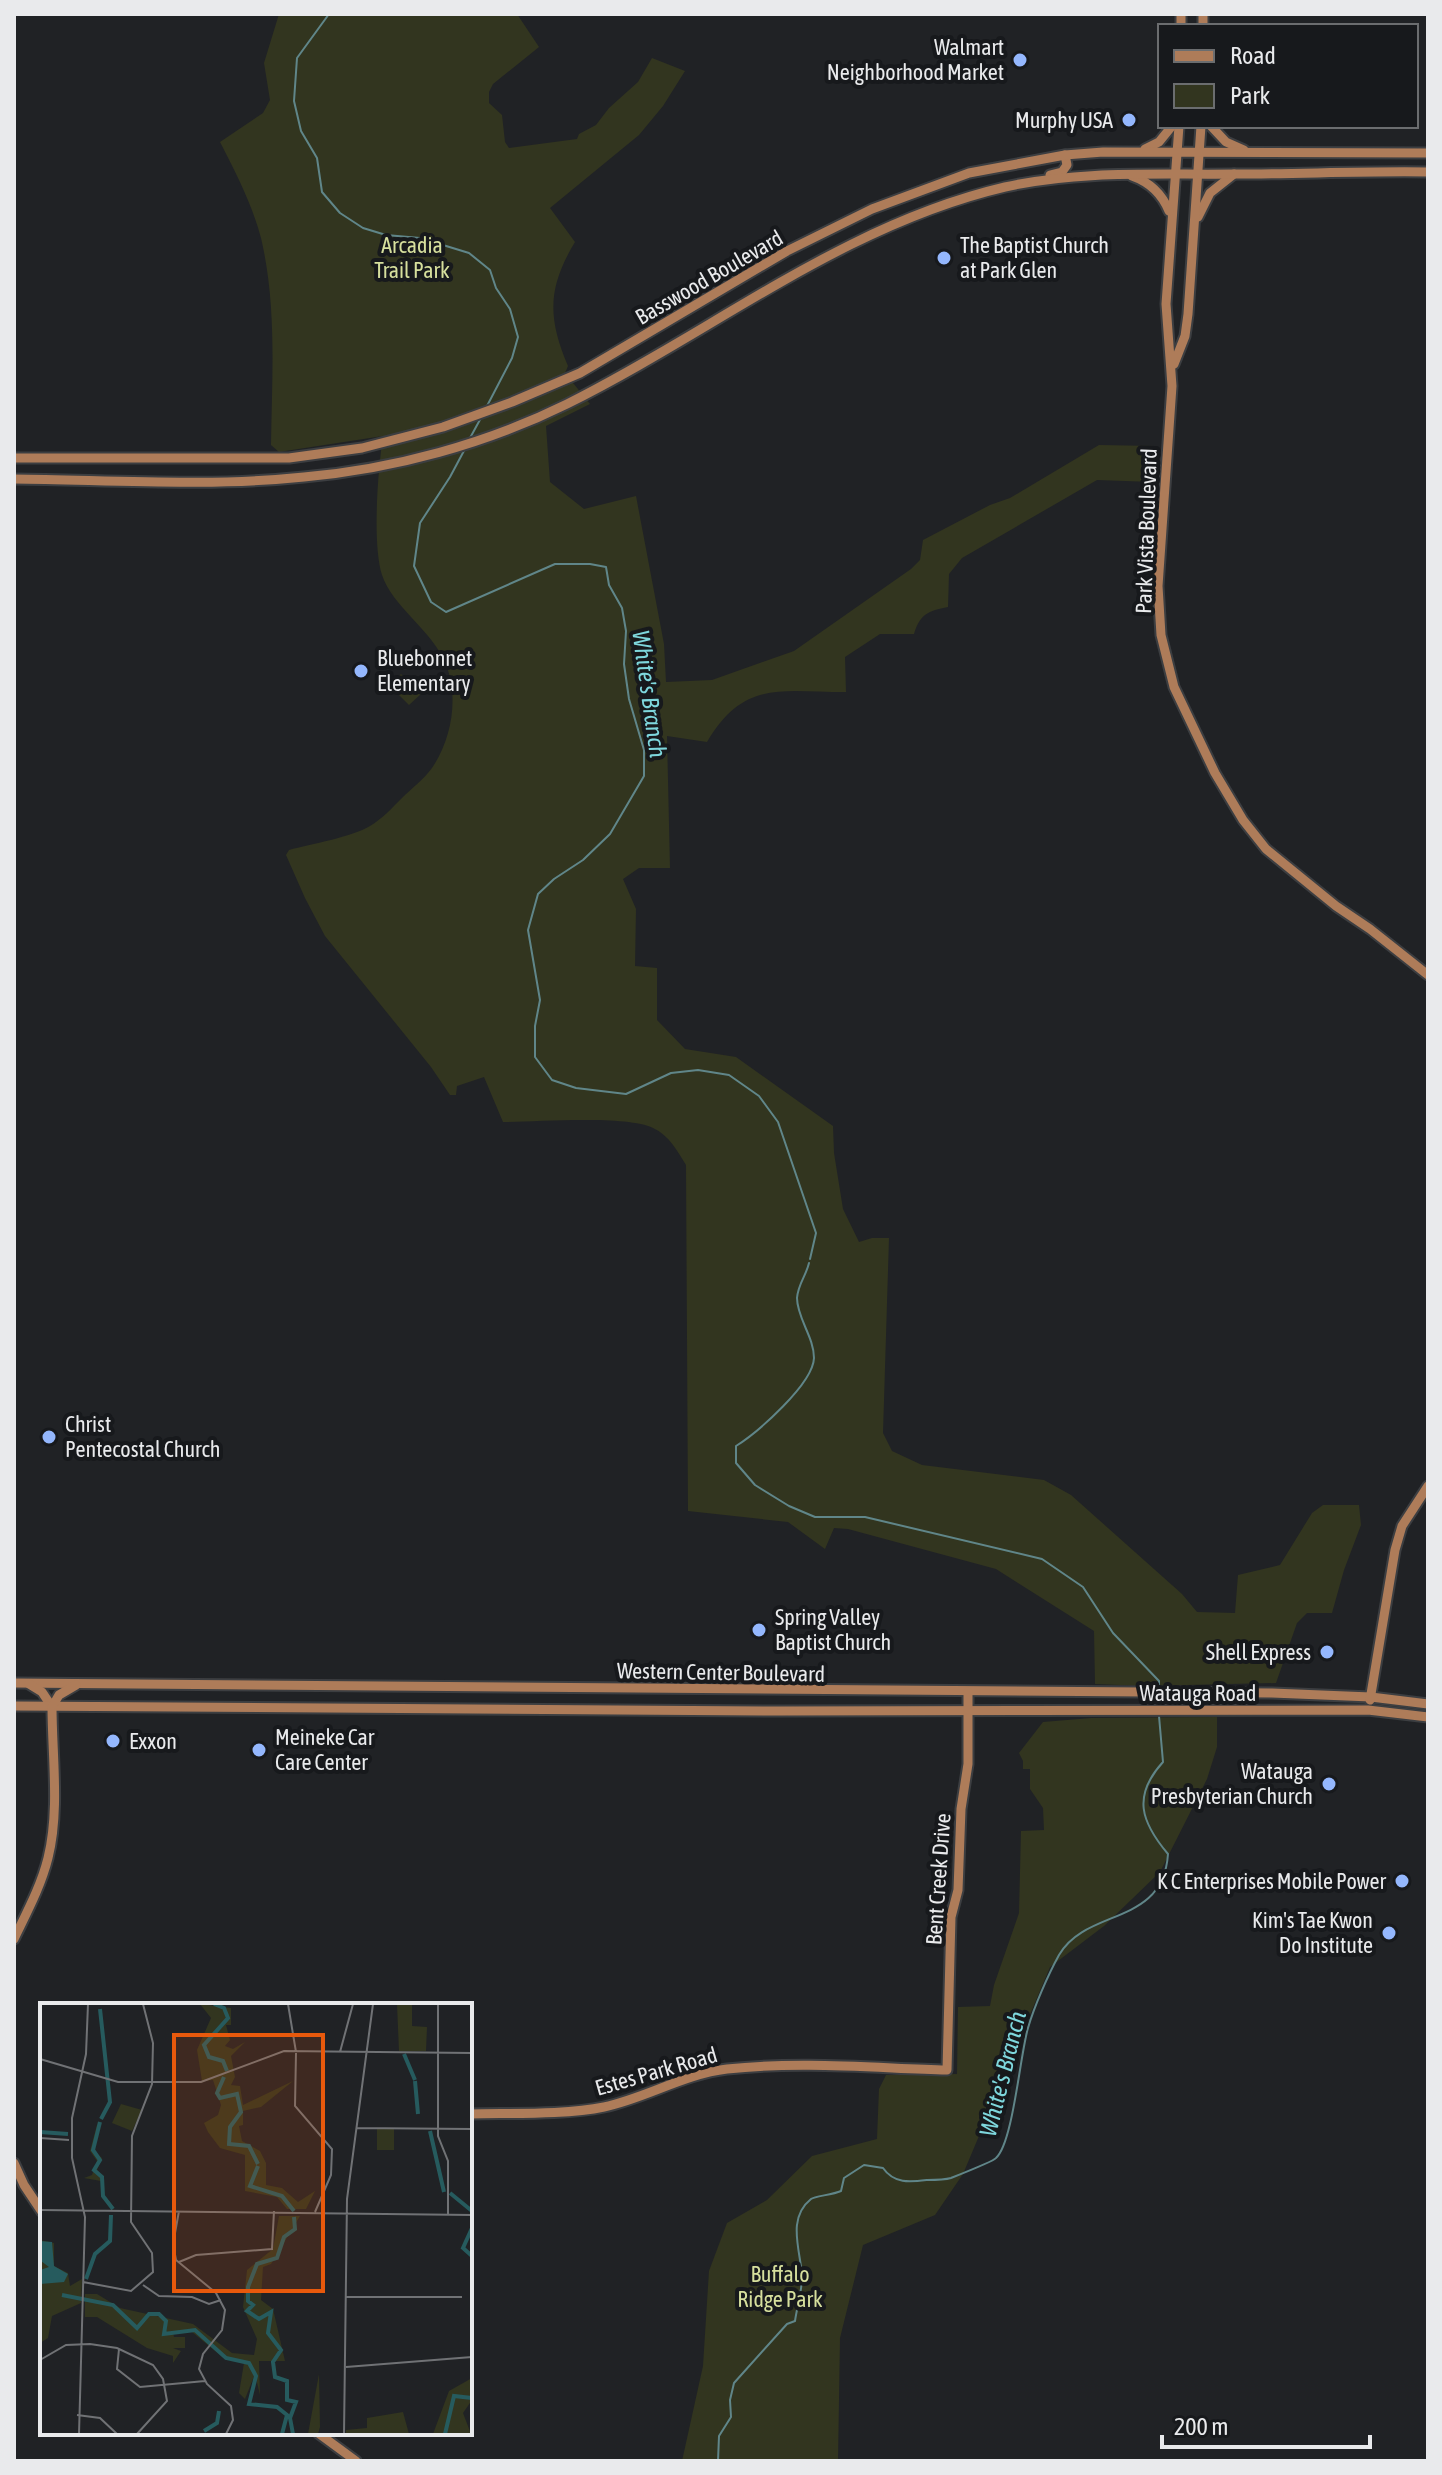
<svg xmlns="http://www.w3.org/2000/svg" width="1442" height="2475" font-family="'Asap Condensed',sans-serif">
<rect width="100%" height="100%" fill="#202225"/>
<g fill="#32351f">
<path d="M 279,14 L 517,14 L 539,47 L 493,84 L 489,92 L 489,103 L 502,115 L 505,142 L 509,148 L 577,139 L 579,134 L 596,125 L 609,108 L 638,82 L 652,58 L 685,71 L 663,106 L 639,135 L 550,208 L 575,242 C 548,287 547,317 568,366 L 565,373 L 590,404 L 546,426 L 550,482 L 584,509 L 636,496 L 664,644 L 666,682 L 712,680 L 794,651 L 911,569 L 920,560 L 923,540 L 990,505 L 1010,498 L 1099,445 L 1155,446 L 1153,482 L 1097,480 L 962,558 L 949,574 L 948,607 C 928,611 920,614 914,634 L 880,634 L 845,657 L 846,692 C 782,692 744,679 707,742 L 667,736 L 670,868 L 639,868 L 623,879 L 636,909 L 635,966 L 657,968 L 657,1020 L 685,1049 L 736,1057 L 833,1126 L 834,1153 L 843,1209 L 859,1242 L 872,1238 L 889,1238 L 883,1433 L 892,1451 L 922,1465 L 1044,1480 L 1071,1495 L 1182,1594 L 1197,1612 L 1235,1613 L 1238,1575 L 1280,1565 L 1312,1513 L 1323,1505 L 1359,1505 L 1361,1525 L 1344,1570 L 1332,1613 L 1307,1613 L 1297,1623 L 1276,1683 L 1144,1686 L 1095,1684 L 1094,1631 L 996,1569 L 848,1529 L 834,1528 L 825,1549 L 788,1522 L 688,1511 L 686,1165 C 678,1152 669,1135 653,1128 C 626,1115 537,1122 503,1122 L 484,1077 L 457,1086 L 456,1095 L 450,1095 L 431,1067 L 325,936 L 305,898 L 286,855 L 289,850 C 311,844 352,837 370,826 C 382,819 392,808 402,798 C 412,788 424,779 432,768 C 453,737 460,692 443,658 C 428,628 392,605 382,575 C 372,543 378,470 383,436 L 279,452 L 271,445 C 272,375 277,306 261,238 C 252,204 236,173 220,142 L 263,113 L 270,100 L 264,63 Z"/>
<path d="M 401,674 L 421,694 L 409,705 L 389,685 Z"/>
<path d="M 1217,1717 L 1217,1747 L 1207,1779 L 1160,1872 L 1104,1926 L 1050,1967 L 963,2174 L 935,2215 L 863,2245 L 840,2338 L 838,2461 L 682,2461 L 703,2366 L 709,2271 L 727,2223 L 767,2200 L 812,2156 L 877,2139 L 879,2089 L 886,2075 L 957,2074 L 958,2007 L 990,2006 L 994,1985 L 1019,1913 L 1021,1831 L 1044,1830 L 1043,1808 L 1030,1789 L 1030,1769 L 1023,1769 L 1023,1761 L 1019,1753 L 1043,1722 L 1091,1718 Z"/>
</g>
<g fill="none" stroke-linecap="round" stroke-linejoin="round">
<g stroke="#608689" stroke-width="2">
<path d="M 329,14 L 297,58 L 294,101 L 301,131 L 317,158 L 322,192 L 340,213 L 363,228 L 386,235 L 420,238 L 469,253 L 490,270 L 496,288 L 510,309 L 518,337 L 512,358 L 487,406"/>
<path d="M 470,438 L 482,416"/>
<path d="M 466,447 L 450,477 L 420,523 L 414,566 L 431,602 L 446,612 L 555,564 L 590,564 L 606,567 L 609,585 L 622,608 L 626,631 L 624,664 L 629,699 L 644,750 L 644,776 L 610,834 L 583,860 L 554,879 L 538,894 L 528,930 L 540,1000 L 535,1026 L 535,1057 L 552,1080 L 576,1088 L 626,1094 L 671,1073 L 698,1070 L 729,1075 L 759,1096 L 778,1122 L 816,1233 L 810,1259"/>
<path d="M 809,1263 C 806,1276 798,1284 797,1298 C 797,1318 814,1337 814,1358 C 813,1384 758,1432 736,1446 L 736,1463 L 755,1485 L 789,1506 L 815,1517 L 865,1517 L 1042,1559 L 1083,1587 L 1113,1633 L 1159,1681 L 1159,1690"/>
<path d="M 718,2461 L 719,2436 L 731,2417 L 730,2400 L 734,2383 L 787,2324 L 795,2321 C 797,2307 802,2291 802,2277 C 801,2251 786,2219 811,2199 C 815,2196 832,2195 841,2191 L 844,2178 L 864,2165 L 883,2168 C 894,2184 910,2182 927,2180 C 935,2180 944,2180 951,2178 C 956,2176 994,2161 996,2158 C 1013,2143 1020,2055 1028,2028 C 1034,2007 1048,1975 1059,1955 C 1087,1907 1163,1927 1168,1854 C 1141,1822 1132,1796 1163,1762 L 1159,1716"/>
</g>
<g stroke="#3c3e41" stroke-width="13">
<g id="secondary">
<path d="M 1181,14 L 1181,26"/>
<path d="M 1203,14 L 1203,26"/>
<path d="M 1179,126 L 1166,304 L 1172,386 L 1158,586 L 1161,635 L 1174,687 L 1215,773 L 1243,820 L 1266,849 L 1336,906 L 1370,929 L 1428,975"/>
<path d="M 1211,126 L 1226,142 L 1244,150"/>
<path d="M 1145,149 L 1159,142 L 1172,126"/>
<path d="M 1050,175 L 1062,172 L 1067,165 L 1065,155"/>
<path d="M 1132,176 C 1149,182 1162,194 1169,211"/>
<path d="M 1198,217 L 1210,193 L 1234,174"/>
<path d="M 1174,364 L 1185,336 L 1188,314 L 1201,126"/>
<path d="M 14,458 L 289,458 L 362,448 L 443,427 L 512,402 L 580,373 L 787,251 L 872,209 L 969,173 L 1065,155 L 1103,152 L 1428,153"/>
<path d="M 14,479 C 110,480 208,487 304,477 C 394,469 486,444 567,404 C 714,331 843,225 1005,187 C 1081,170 1158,175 1235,174 C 1299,174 1364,171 1428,172"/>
<path d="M 14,1683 L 1272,1693 L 1371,1697 L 1428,1704"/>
<path d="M 29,1684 L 42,1692 L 52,1707"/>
<path d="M 1370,1700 L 1395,1550 L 1402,1526 L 1428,1486"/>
<path d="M 14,1706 L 779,1711 L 1368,1710 L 1428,1717"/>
<path d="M 14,1939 C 27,1912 41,1886 48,1858 C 60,1810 52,1755 52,1707 L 59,1695 L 76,1685"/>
<path d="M 470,2114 C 510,2113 566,2115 604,2107 C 646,2098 684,2074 727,2069 C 799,2061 874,2068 947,2070 L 951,1917 L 958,1890 L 961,1809 L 968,1764 L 968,1692"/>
<path d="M 14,2163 L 24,2185 L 42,2212"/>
<path d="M 318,2433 L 356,2461"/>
</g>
</g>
<use href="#secondary" stroke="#ae7c59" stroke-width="9"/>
</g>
<g fill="#94b7fd" stroke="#17191c" stroke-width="3">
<circle cx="1020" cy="60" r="8"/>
<circle cx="1129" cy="120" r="8"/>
<circle cx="944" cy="258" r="8"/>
<circle cx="361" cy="671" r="8"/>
<circle cx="49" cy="1437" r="8"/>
<circle cx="759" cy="1630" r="8"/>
<circle cx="1327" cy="1652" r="8"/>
<circle cx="113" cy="1741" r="8"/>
<circle cx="259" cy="1750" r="8"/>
<circle cx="1329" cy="1784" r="8"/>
<circle cx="1402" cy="1881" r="8"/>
<circle cx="1389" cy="1933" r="8"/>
</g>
<g text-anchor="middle" stroke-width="8" stroke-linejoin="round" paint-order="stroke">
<g font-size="22" fill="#e9eaec" stroke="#17191c" text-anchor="end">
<text x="1004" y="55">Walmart<tspan x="1004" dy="25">Neighborhood Market</tspan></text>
<text x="1113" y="128">Murphy USA</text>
<text x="960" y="253" text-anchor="start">The Baptist Church<tspan x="960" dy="25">at Park Glen</tspan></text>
<text x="377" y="666" text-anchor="start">Bluebonnet<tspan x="377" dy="25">Elementary</tspan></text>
<text x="65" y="1432" text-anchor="start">Christ<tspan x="65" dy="25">Pentecostal Church</tspan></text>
<text x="775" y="1625" text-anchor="start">Spring Valley<tspan x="775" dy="25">Baptist Church</tspan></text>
<text x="1311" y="1660">Shell Express</text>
<text x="275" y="1745" text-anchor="start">Meineke Car<tspan x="275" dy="25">Care Center</tspan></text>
<text x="129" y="1749" text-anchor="start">Exxon</text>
<text x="1313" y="1779">Watauga<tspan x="1313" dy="25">Presbyterian Church</tspan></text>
<text x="1386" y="1889">K C Enterprises Mobile Power</text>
<text x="1373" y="1928">Kim's Tae Kwon<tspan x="1373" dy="25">Do Institute</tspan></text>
</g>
<g font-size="22" fill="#d6df9d" stroke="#17191c">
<text x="412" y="253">Arcadia<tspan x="412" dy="25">Trail Park</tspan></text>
<text x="780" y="2282">Buffalo<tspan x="780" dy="25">Ridge Park</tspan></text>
</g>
<g font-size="22" fill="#e9eaec" stroke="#17191c">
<text transform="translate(709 277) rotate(-30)" y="8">Basswood Boulevard</text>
<text transform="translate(1146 531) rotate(-88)" y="8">Park Vista Boulevard</text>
<text transform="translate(721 1672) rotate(1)" y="8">Western Center Boulevard</text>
<text x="1198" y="1701">Watauga Road</text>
<text transform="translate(938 1879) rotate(-86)" y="8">Bent Creek Drive</text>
<text transform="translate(656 2071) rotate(-16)" y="8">Estes Park Road</text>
</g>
<g font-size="24" font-style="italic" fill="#7ed7dd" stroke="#17191c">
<text transform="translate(649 694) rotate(82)" y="8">White's Branch</text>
<text transform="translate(1003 2074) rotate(-76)" y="8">White's Branch</text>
</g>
</g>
<g transform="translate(40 2003)">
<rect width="432" height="432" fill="#202225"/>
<path d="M 160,1 L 191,5 L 191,22 L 186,22 L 190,37 L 185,43 L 193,46 L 205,39 L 191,53 L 195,74 L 191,82 L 200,83 L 203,102 L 253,78 L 221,104 L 203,108 L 203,122 L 199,123 L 202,138 L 220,148 L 226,160 L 226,182 L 242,185 L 258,199 L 275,188 L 266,206 L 247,206 L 237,194 L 205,188 L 205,152 L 180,145 L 168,129 L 164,120 L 178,112 L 181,102 L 173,77 L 162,78 L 157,47 L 171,15 ZM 357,1 L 372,1 L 372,23 L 387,24 L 386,48 L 359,48 ZM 81,101 L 102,107 L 92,128 L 72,120 ZM 58,118 L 54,148 L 62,155 L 57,167 L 62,174 L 64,192 L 74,204 L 61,193 L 61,178 L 44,175 L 52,172 L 57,158 L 50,148 ZM 337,126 L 354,126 L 354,147 L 337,147 ZM 239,213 L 260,213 L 231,261 L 223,264 L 221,297 L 233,306 L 245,358 L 219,358 L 220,392 L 215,371 L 205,396 L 199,390 L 204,360 L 185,356 L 152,329 L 133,329 L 134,334 L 145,334 L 145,345 L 133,345 L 141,348 L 133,360 L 133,353 L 107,345 L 57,314 L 45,314 L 45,291 L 57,291 L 80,305 L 153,321 L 192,350 L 214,352 L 217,336 L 203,304 L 207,267 L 233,246 ZM 0,237 L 14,240 L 14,263 L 28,270 L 30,283 L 42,276 L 41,300 L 12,313 L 8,335 L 0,340 ZM 279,371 L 280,424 L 278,431 L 268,431 ZM 432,375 L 432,397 L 423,410 L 431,431 L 393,431 L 409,388 ZM 363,409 L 369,431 L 306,431 L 306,427 L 327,425 L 327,415 Z" fill="#32351f"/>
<path d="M 0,238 L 12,239 L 14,263 L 28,271 L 24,279 L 0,281 L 0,267 L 9,264 L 1,258 Z" fill="#265b5e"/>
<path fill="none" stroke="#265b5e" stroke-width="4" d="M 174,1 L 184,5 L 188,15 L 164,42 L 169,54 L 183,58 L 187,68M 60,6 L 70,99 L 61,116M 364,51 L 375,77M 184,74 L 177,90 L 180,95 L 197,91 L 201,109 L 190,124 L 189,141 L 209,143 L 218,161M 375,78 L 378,111M 60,119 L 53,147 L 60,157 L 54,167 L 62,174 L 63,193 L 73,206M 390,128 L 404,189M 0,129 L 28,131M 218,163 L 210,183 L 242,193 L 254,208M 410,190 L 432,208M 432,225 L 423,245 L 432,253M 46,276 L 55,251 L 70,238 L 71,212M 22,292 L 73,302 L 97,325 L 109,311 L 119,311 L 126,318 L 124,331 L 155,327 L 186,355 L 209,360 L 216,373 L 209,401 L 237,404 L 247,412 L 242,431M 164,428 L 177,420 L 179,408M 253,431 L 250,415 L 256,399 L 247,397 L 247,378 L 235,374 L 233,359 L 241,347 L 228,330 L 231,309 L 219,316 L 207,308 L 213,302 L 208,298 L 208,284 L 217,261 L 237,255 L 244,234 L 255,226 L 254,214M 405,431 L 414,393 L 432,395"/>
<path fill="none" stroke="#707275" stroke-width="2" d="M 248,1 L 256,49M 398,1 L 398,133 L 408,158 L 408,212M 300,49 L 313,1M 256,50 L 255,103 L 292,146 L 291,172 L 275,209M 0,56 L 78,79 L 161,79 L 244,48 L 432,50M 316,125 L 432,126M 0,135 L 29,137M 0,207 L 432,212M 139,208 L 133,241 L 136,257 L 176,290 L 185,307 L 182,327 L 163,351 L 159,366 L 167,381 L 191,403 L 193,417 L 186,431M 139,259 L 156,252 L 232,246 L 234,208M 43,279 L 91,288 L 113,269 L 112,250 L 91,219 L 92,133 L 112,81 L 113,40 L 103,1M 103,282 L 119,293 L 152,294 L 169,301 L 181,297M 306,294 L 422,294M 79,346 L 77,366 L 100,384 L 165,378M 0,357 L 26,342 L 50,341 L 77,345 L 113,362 L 123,376 L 127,398 L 97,431M 306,364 L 432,354M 37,412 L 60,415 L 77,431M 39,431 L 45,214 L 32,155 L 32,115 L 46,51 L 48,1M 304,431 L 307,196 L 333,1"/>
<path fill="#e8590c" fill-opacity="0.15" stroke="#e8590c" stroke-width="4" d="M 134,32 L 283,32 L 283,288 L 134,288 Z"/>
<rect width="432" height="432" fill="none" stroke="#e9eaec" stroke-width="4"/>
</g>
<rect width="1442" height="2475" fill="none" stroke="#e9eaec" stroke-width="32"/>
<rect x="1158" y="24" width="260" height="104" fill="#17191c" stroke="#6b6d6f" stroke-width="2"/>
<rect x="1174" y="50" width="40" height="12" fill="#ae7c59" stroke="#6b6d6f" stroke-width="2"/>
<text x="1230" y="64" font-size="24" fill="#e9eaec">Road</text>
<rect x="1174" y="84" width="40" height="24" fill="#32351f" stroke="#6b6d6f" stroke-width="2"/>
<text x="1230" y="104" font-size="24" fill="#e9eaec">Park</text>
<path d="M1162 2435v12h208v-12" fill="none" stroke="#e9eaec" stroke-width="4"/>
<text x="1174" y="2435" font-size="24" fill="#e9eaec" stroke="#17191c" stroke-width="6" paint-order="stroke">200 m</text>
</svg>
